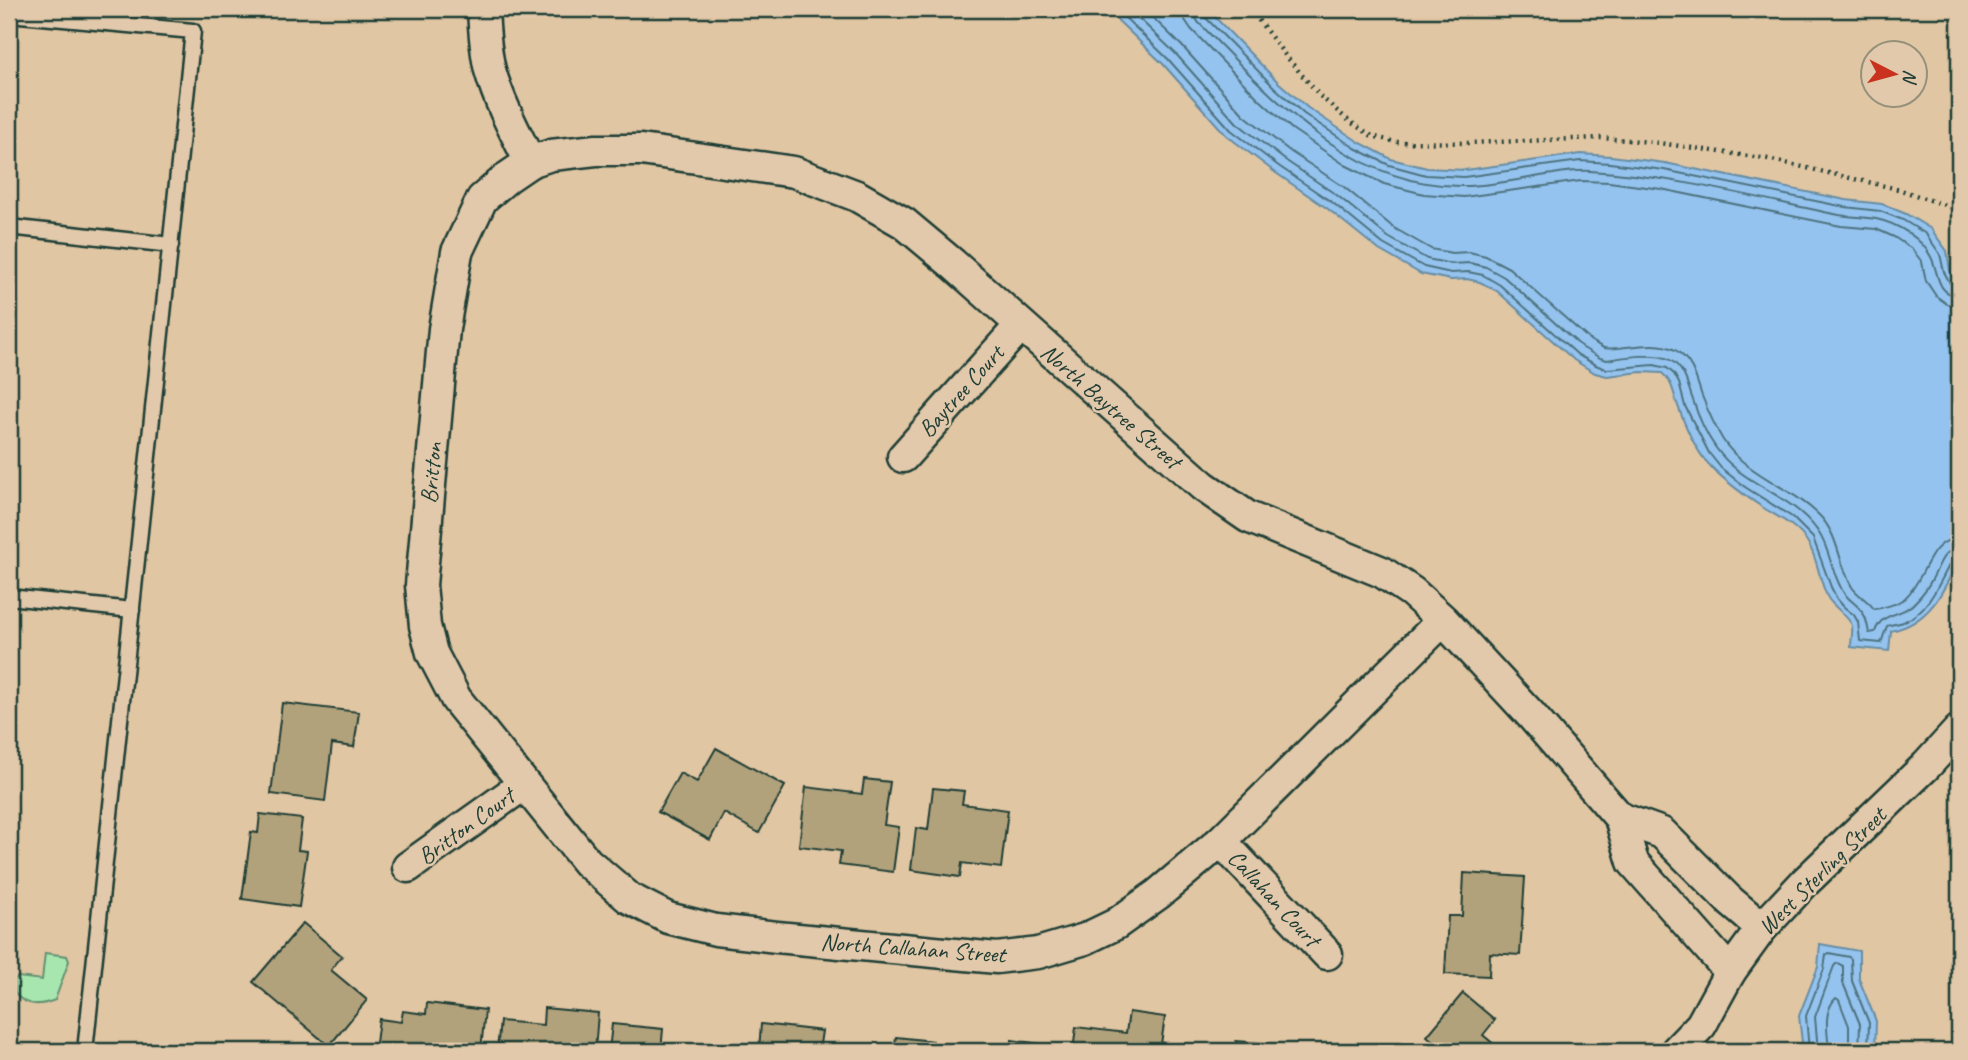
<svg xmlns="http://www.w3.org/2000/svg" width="1968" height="1060" font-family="Caveat,sans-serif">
<rect width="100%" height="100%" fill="#e1c6a3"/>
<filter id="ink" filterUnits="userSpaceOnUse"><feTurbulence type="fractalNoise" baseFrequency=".0143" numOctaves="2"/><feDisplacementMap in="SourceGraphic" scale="14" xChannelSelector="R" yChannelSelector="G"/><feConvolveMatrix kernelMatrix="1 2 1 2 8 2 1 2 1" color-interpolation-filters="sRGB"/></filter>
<g filter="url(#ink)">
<path fill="#a7e7af" stroke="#639272" stroke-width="2" d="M 45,953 L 67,956 L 69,961 L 55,1000 C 40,1006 25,1007 15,993 L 14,980 L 18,977 L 42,980 Z"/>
<g fill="#95c3ef" stroke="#668da4" stroke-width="2">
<path d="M 1106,9 L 1207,9 L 1278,82 L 1308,108 L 1359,142 L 1391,159 L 1427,168 L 1465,170 L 1580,154 L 1611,156 L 1665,163 L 1846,200 L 1882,204 L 1906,214 L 1931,229 L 1947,251 L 1950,270 L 1959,285 L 1959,558 C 1944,591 1930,623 1891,631 L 1889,651 L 1851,647 C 1851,641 1853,633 1852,626 C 1851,618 1834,608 1828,598 C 1819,581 1818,559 1808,543 C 1798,526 1778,517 1762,507 C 1741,493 1720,478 1704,459 C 1693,444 1684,423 1678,406 C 1673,393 1673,382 1662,373 L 1641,372 L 1607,376 L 1595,373 L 1574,360 L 1497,291 L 1480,282 L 1467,279 L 1451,280 L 1421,274 L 1379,250 L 1328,209 L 1276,173 L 1226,135 L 1163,64 Z"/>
<path d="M 1820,944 L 1859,951 L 1859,979 L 1876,1021 L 1875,1051 L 1803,1051 L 1799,1016 L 1818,967 Z"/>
</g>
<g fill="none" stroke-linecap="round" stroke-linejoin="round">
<g stroke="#4e737f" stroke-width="2">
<path d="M 1116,9 L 1168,59 L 1231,130 L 1280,167 L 1333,203 L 1383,244 L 1424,267 L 1451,273 L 1468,272 L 1483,275 L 1500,285 L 1578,355 L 1598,366 L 1607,369 L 1654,365 L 1667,368 L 1674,374 L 1679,383 L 1685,406 L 1709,453 L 1721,468 L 1745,487 L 1792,517 L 1813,538 L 1831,587 L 1837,599 L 1844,607 L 1854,615 L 1858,622 L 1860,641 L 1881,643 L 1887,626 C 1892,624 1898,624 1903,622 C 1928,612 1940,583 1951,561 L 1959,558"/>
<path d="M 1129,9 L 1175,53 L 1237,123 L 1285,160 L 1338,196 L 1388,237 L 1427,259 L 1452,264 L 1470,263 L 1486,267 L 1504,277 L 1583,348 L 1600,358 L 1607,360 C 1622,357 1658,352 1670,360 C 1686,369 1687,385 1693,400 C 1698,416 1706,434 1716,448 C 1738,479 1773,489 1800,512 C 1832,539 1825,558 1842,590 C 1847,599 1854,602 1860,609 C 1867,616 1867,625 1869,633 L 1875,632 C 1882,610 1902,618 1916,601 C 1922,595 1928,587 1932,579 C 1940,566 1941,550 1959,549"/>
<path d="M 1144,9 L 1182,46 L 1244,115 L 1291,152 L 1344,187 L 1394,228 L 1431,249 L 1452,253 L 1469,252 L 1486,256 L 1509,268 L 1590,340 C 1594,342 1599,346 1604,348 C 1608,349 1614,348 1619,348 C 1637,346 1661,341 1677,351 C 1694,363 1696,379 1702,396 C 1708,411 1715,427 1723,440 C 1746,475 1790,486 1819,515 C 1839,535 1838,563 1852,587 C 1858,596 1868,600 1874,609 C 1884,608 1897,604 1905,598 C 1927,578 1927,540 1959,538"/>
<path d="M 1183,9 L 1185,20 L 1191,29 L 1260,100 L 1292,129 L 1345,165 L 1384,184 L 1424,194 L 1464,197 L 1581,181 L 1609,182 L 1661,189 L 1841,226 L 1876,229 L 1894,237 L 1912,249 L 1922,262 L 1926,281 L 1936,296 L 1947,304 L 1959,306"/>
<path d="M 1194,9 L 1195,16 L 1198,22 C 1273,97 1349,188 1464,186 C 1492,186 1525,178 1553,174 C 1565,172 1577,170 1590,171 C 1674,176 1757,198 1839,215 C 1851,217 1864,217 1876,219 C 1896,223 1922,238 1931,257 C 1939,272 1935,294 1959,296"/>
<path d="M 1203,9 L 1205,17 L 1274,87 L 1304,114 L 1355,148 L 1389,165 L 1426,175 L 1464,177 L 1580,161 L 1610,163 L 1664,170 L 1845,207 L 1880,211 L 1903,220 L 1926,234 L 1940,254 L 1944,272 L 1950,283 L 1954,286 L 1959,287"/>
<path d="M 1809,1051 L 1806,1016 L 1824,969 L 1826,955 L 1829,953 L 1849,957 L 1851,959 L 1852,981 L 1869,1023 L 1868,1051"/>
<path d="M 1818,1051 L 1815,1017 L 1834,966 L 1837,963 L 1843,966 L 1843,983 L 1860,1024 L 1859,1051"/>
<path d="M 1829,1051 C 1828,1033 1822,1012 1836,998 L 1839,1000 L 1849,1026 L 1849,1051"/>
</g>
</g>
<g fill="#b2a27c" stroke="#1f3d34" stroke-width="2">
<path d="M 282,703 L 359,712 L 354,747 L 332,744 L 325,801 L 271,794 Z"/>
<path d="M 716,748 L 785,786 L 759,833 L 724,813 L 710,840 L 658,812 L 680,773 L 697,782 Z"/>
<path d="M 864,779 L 890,782 L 884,825 L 899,827 L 893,872 L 839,865 L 841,851 L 799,846 L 806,787 L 862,794 Z"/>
<path d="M 933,788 L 964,791 L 962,804 L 1008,810 L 1001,868 L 962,863 L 960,877 L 911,870 L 916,828 L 928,830 Z"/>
<path d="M 260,814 L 302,819 L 298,850 L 307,851 L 299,907 L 242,899 L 251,832 L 258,833 Z"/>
<path d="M 1464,873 L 1525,877 L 1520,955 L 1490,953 L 1489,976 L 1445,974 L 1448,916 L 1462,916 Z"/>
<path d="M 303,923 L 342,956 L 331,970 L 367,1000 L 329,1046 L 253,982 Z"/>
<path d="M 1463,993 L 1495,1020 L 1483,1035 L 1502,1051 L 1436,1051 L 1440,1047 L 1427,1036 Z"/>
<path d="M 427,1003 L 485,1010 L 481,1050 L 463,1048 L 463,1051 L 375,1051 L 379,1019 L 401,1022 L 403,1011 L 426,1014 Z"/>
<path d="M 544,1008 L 598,1013 L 595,1051 L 497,1051 L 500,1021 L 543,1025 Z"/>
<path d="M 1129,1012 L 1165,1017 L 1160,1051 L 1073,1051 L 1076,1027 L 1126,1033 Z"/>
<path d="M 612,1024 L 663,1029 L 661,1051 L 609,1051 Z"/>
<path d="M 761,1024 L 822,1031 L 819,1051 L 759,1051 Z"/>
<path d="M 896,1037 L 933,1041 L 933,1051 L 841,1051 L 841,1045 L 894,1050 Z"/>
<path d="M 1012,1040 L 1049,1045 L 1048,1051 L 1011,1051 Z"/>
<path d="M 1236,1041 L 1274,1044 L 1274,1051 L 1235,1051 Z"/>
</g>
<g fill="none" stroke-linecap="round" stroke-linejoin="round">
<g stroke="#1f3d34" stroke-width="19">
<g id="lane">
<path d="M 9,14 L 193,31 L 85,1051"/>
<path d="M 9,227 L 171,245"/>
<path d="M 9,597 L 132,610"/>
</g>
</g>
<g stroke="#1f3d34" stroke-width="35">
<g id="street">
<path d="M 483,9 C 484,29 485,50 490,70 C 499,102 515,132 530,162"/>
<path d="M 903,457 L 1020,326"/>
<path d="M 1443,620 L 1221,841 L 1158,894 L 1116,924 L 1085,939 L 1038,953 L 997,958 L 777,937 L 716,930 L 668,918 L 629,898 L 587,862 L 456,699 L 432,653 L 425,626 L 421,585 L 444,329 L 457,252 L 482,199 L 508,177 L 530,162 L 551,155 L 596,150 L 641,150 L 794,172 L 857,196 L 904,223 L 953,264 L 1203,486 L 1248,517 L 1382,572 L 1412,592 L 1443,620 L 1531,715 L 1620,818 L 1633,862 L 1730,972"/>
<path d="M 1620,818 L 1662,833 L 1730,901 L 1762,928"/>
<path d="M 1221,841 L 1327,954"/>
<path d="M 408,867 L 523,785"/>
<path d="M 1676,1051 L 1701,1025 L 1730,972 L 1762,928 L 1805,882 L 1926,766 L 1959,730"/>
</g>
</g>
<path stroke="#1f3d34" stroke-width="4.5" stroke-dasharray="2 5" stroke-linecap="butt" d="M 1250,9 L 1285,55 L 1320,96 L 1349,121 L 1372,136 L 1395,142 L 1470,143 L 1601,138 L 1652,142 L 1768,159 L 1898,189 L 1959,210"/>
<use href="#lane" stroke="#e3c9ab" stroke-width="14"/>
<use href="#street" stroke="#e3c9ab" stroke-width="30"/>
</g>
</g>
<g text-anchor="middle" stroke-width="5" stroke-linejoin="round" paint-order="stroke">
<g font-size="24" fill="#1f3d34" stroke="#e3c9ab">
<text transform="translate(961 391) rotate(-48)" y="8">Baytree Court</text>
<text transform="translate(1111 406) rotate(41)" y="8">North Baytree Street</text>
<text transform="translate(431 473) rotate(-85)" y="8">Britton</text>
<text transform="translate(466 826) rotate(-36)" y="8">Britton Court</text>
<text transform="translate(1822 871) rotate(-45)" y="8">West Sterling Street</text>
<text transform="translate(1274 898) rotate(47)" y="8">Callahan Court</text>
<text transform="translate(913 948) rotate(4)" y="8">North Callahan Street</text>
</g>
</g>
<rect width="1968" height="1060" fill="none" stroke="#e3c9ab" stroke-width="35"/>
<rect x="18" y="18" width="1933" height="1025" fill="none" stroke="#1f3d34" stroke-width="2.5" filter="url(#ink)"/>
<g transform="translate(1894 74) rotate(96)"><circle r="33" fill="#e3c9ab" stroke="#95917b" stroke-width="2"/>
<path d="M0-5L12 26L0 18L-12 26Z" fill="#c8321e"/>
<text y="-10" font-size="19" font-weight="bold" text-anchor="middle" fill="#1f3d34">N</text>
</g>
</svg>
